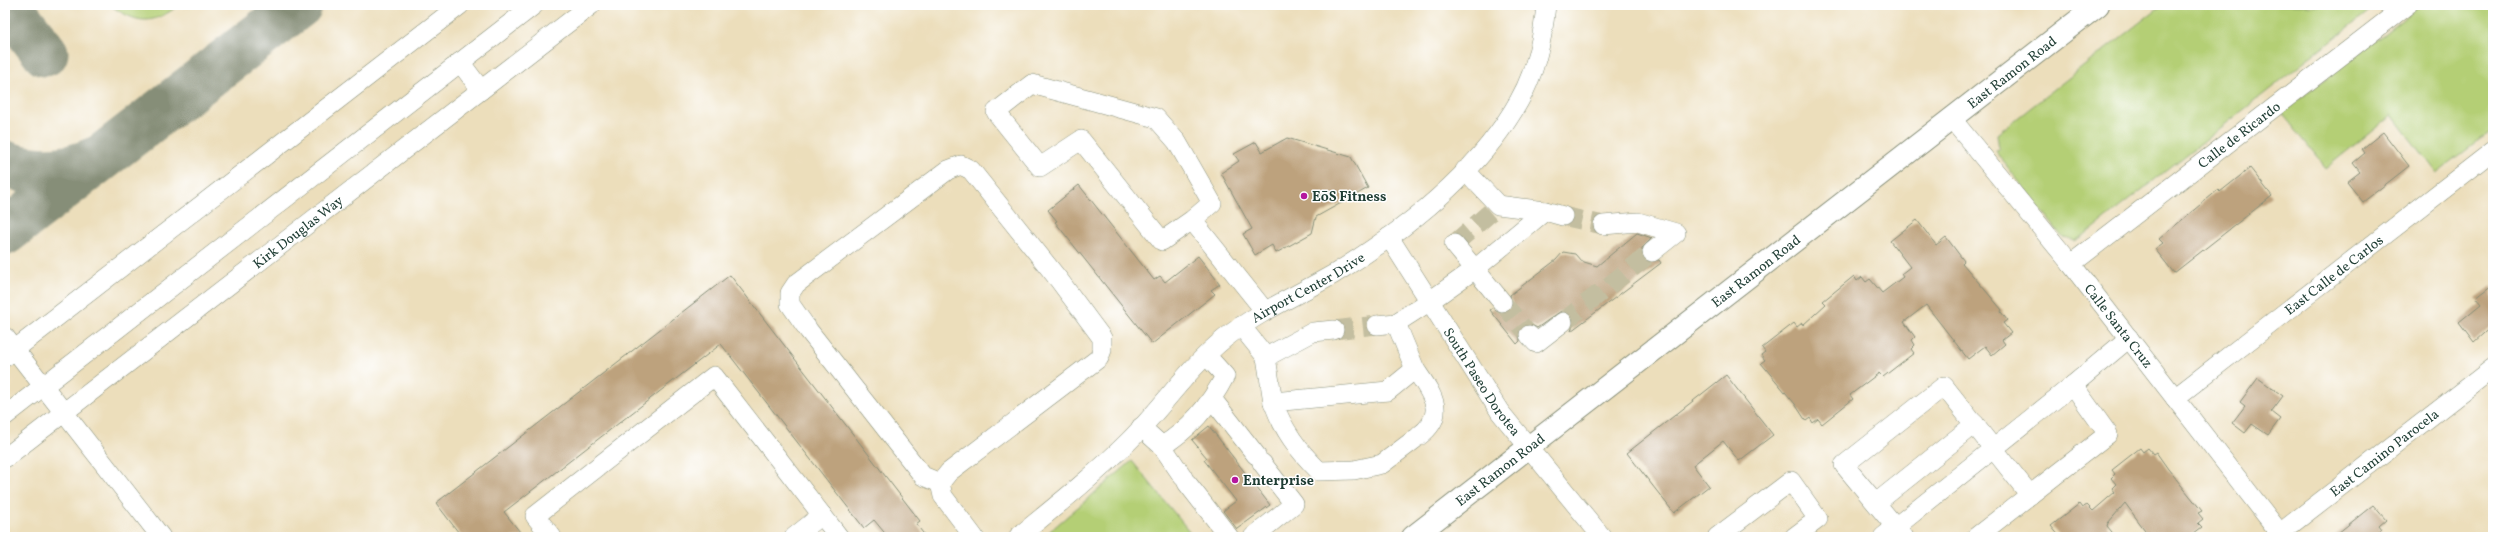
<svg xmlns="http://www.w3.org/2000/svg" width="2498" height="542" font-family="Vollkorn,serif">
<rect width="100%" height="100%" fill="#fff"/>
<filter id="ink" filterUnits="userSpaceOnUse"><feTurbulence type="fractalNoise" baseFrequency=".025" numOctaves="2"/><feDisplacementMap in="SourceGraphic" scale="8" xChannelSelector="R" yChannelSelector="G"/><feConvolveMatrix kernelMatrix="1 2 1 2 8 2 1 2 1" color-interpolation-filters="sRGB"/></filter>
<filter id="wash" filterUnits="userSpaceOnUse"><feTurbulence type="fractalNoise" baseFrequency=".012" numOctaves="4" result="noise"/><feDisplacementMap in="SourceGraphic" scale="16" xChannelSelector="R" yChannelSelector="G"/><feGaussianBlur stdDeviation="0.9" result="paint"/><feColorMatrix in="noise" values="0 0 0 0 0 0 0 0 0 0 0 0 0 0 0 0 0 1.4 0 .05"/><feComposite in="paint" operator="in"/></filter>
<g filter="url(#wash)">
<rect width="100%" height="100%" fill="#ecdebb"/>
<g fill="#b4cf75" stroke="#6a8654">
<path d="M 110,5 L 179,5 C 152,26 137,24 110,5 Z"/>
<path d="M 2162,5 L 2377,5 L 2083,236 L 2075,241 L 2063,238 L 1995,151 L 1999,148 L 1997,134 Z"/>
<path d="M 2421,5 L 2493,5 L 2493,130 L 2436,173 L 2392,115 L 2326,168 L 2282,113 Z"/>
<path d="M 1132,461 L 1194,537 L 1043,537 Z"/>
</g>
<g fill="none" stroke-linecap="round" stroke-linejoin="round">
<g stroke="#868e78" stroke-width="47">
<path d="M 8,5 L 45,53"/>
<path d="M 5,164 C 33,174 67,173 95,160"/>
<path d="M 5,232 L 299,5"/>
</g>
</g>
<g id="blocks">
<g fill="#bda27d">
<path d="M 2383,132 L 2409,166 L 2363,202 L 2347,182 L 2360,172 L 2353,163 L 2365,153 L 2362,149 Z"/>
<path d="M 1287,138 L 1351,157 L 1368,188 L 1316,217 L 1312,233 L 1276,253 L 1272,245 L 1255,255 L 1243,234 L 1252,229 L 1221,173 L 1239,161 L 1234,154 L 1256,142 L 1262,152 Z"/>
<path d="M 2250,168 L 2272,196 L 2174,273 L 2155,249 L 2163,243 L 2159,239 L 2218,190 L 2220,192 Z"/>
<path d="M 1079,185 L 1154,280 L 1160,276 L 1165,282 L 1198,256 L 1220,284 L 1211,290 L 1215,294 L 1152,344 L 1055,222 L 1057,221 L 1048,210 Z"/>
<path d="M 1917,220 L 1936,245 L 1946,237 L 1964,261 L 1962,263 L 2002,310 L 2001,312 L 2007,320 L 2003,323 L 2011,333 L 2002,340 L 2005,344 L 1992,355 L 1985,346 L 1968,359 L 1926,305 L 1904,322 L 1915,337 L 1912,340 L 1915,345 L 1911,349 L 1914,353 L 1883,377 L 1879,373 L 1850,395 L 1853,399 L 1822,424 L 1818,419 L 1813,423 L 1810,418 L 1806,421 L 1795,404 L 1761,363 L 1765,360 L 1761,355 L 1765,352 L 1762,348 L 1794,323 L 1797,327 L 1802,323 L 1803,325 L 1826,304 L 1823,301 L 1854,276 L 1857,281 L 1862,277 L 1866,282 L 1870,279 L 1882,293 L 1903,277 L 1901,274 L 1910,267 L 1890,241 Z"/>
<path d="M 1637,233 L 1652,238 L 1642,248 L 1644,259 L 1648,262 L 1659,260 L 1661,263 L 1571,331 L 1574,321 L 1572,316 L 1561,311 L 1537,328 L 1532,325 L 1522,326 L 1519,332 L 1520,341 L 1517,344 L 1490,310 L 1493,308 L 1503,313 L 1509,311 L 1512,305 L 1510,295 L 1556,260 L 1563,252 L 1575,254 L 1581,261 L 1597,266 Z"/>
<path d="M 730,275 L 920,521 L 916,524 L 926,537 L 888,537 L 874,520 L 864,528 L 721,344 L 504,512 L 524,537 L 462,537 L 436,503 Z"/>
<path d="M 2493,285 L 2493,325 L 2474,342 L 2459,322 L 2481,304 L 2476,298 Z"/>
<path d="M 1726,375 L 1773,435 L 1739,461 L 1723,441 L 1693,465 L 1709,486 L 1674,513 L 1627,453 Z"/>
<path d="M 2258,378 L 2283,396 L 2271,412 L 2280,419 L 2268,435 L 2252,424 L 2245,433 L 2232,423 L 2245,406 L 2240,402 Z"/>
<path d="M 1209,426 L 1270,505 L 1237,529 L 1223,511 L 1236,501 L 1204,460 L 1207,458 L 1192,440 Z"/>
<path d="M 2140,448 L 2143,452 L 2148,448 L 2153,454 L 2156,452 L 2168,469 L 2202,511 L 2198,513 L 2203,519 L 2198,523 L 2202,527 L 2189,537 L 2150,537 L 2125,503 L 2108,523 L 2107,526 L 2116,537 L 2060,537 L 2051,526 L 2079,504 L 2082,508 L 2087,505 L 2093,511 L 2115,492 L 2112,488 L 2116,484 L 2111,478 L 2115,474 L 2112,470 Z"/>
<path d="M 2373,505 L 2386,520 L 2379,526 L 2382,530 L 2373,537 L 2333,537 Z"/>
</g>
</g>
</g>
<g filter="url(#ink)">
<use href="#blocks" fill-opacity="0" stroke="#868e78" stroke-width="1"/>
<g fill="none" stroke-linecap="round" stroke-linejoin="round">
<g stroke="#c3bea0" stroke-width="19" stroke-dasharray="19 10" stroke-linecap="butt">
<path d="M 1563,216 L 1603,225"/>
<path d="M 1454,244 L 1492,211"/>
<path d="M 1502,302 L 1529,335"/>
<path d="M 1563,322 L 1652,252"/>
<path d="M 1334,330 L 1377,325"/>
</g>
<g stroke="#868e78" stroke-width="20">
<g id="minor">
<path d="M 460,62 L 481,90"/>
<path id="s1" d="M 1951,118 L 2071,264 L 2283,537"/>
<path d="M 961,165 L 971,170 L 1059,280 L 1102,338 L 1102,350 L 1099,358 L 949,472 L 940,483 L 923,476 L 809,331 L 790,304 L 790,293 L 796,284 L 948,170 Z"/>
<path d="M 1465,170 L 1498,205 L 1545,211"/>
<path d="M 1192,220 L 1162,241 L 1081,140 L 1040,167 L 996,112 L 1032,84 L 1156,118 L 1177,142 L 1212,203 L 1192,220 L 1264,310"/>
<path d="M 1603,225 L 1638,222 L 1676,233 L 1652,252"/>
<path id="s2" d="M 1389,237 L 1500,412 L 1602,537"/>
<path d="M 1454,244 L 1502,302"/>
<path id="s3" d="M 2071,264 L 2407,5"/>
<path d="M 1396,323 L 1415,369"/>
<path d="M 1377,325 L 1396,323 L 1430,301 L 1475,269 L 1545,211 L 1563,216"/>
<path d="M 1241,326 L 1266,357 L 1313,332 L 1334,330"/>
<path d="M 1529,335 L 1536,343 L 1563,322"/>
<path d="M 5,337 L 161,537"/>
<path d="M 5,357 L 460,5"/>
<path d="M 1266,357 L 1273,402"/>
<path d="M 2073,385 L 2129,338"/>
<path id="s4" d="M 2175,398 L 2493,151"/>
<path d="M 1213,400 L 1256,455"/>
<path d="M 5,416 L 534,5"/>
<path d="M 1141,427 L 1162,446 C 1190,429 1210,405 1225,376 L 1207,356"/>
<path d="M 1415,439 L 1382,464 L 1354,470 L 1319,471 C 1298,450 1283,430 1273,402 L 1388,391 L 1415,369 C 1431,393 1449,414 1419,436"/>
<path d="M 1162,446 L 1183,477"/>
<path id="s5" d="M 5,458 L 591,5"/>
<path d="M 940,483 L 943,496 L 974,537"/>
<path d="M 1187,483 L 1229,537"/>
<path d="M 1876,503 L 1975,424"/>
<path d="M 552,537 L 535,516 L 714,376 L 839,537"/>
<path d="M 794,537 L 822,515"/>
<path id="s6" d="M 1018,537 C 1056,506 1095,475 1129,441 C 1162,408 1188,368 1224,339 C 1259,311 1296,296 1334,274 C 1404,231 1478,174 1519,101 C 1535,73 1543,37 1546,5"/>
<path d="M 1253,537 L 1294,504 L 1262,463"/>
<path d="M 1717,537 L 1791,481 L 1818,519 L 1794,537"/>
<path d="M 1883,537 L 2073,385 L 2108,434 L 1976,537"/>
<path d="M 1904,537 L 1844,465 L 1944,386 L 2030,495"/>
<path id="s7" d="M 2275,537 L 2493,368"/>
</g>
</g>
<g stroke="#868e78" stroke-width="24">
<g id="major">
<path id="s8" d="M 1413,537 L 2098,5"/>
</g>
</g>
<use href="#minor" stroke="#fff" stroke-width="19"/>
<use href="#major" stroke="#fff" stroke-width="22"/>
</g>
</g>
<g fill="#b5179e" stroke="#fff" stroke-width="1.5">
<circle cx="1304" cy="196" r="4"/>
<circle cx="1235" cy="480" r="4"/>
</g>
<g text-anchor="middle" stroke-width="3" stroke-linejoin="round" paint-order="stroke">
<g font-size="14" fill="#1f3d34" stroke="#fff">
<text dy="5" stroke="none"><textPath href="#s8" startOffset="758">East Ramon Road</textPath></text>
<text dy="5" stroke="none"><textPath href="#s3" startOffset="212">Calle de Ricardo</textPath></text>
<text dy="5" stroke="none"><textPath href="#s5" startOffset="370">Kirk Douglas Way</textPath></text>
<text dy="5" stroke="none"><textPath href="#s8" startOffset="434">East Ramon Road</textPath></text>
<text dy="5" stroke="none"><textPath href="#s4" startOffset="201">East Calle de Carlos</textPath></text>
<text dy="5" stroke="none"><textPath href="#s6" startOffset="385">Airport Center Drive</textPath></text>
<text dy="5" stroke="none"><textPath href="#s1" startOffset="267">Calle Santa Cruz</textPath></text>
<text dy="5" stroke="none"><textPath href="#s2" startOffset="172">South Paseo Dorotea</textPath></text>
<text dy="5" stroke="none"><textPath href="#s7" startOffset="138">East Camino Parocela</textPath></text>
<text dy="5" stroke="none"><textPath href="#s8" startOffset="110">East Ramon Road</textPath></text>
</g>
<g font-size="14" font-weight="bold" fill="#1f3d34" stroke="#fff" text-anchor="start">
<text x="1312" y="201">EōS Fitness</text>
<text x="1243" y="485">Enterprise</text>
</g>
</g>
<rect width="2498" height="542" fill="none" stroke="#fff" stroke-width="20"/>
</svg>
